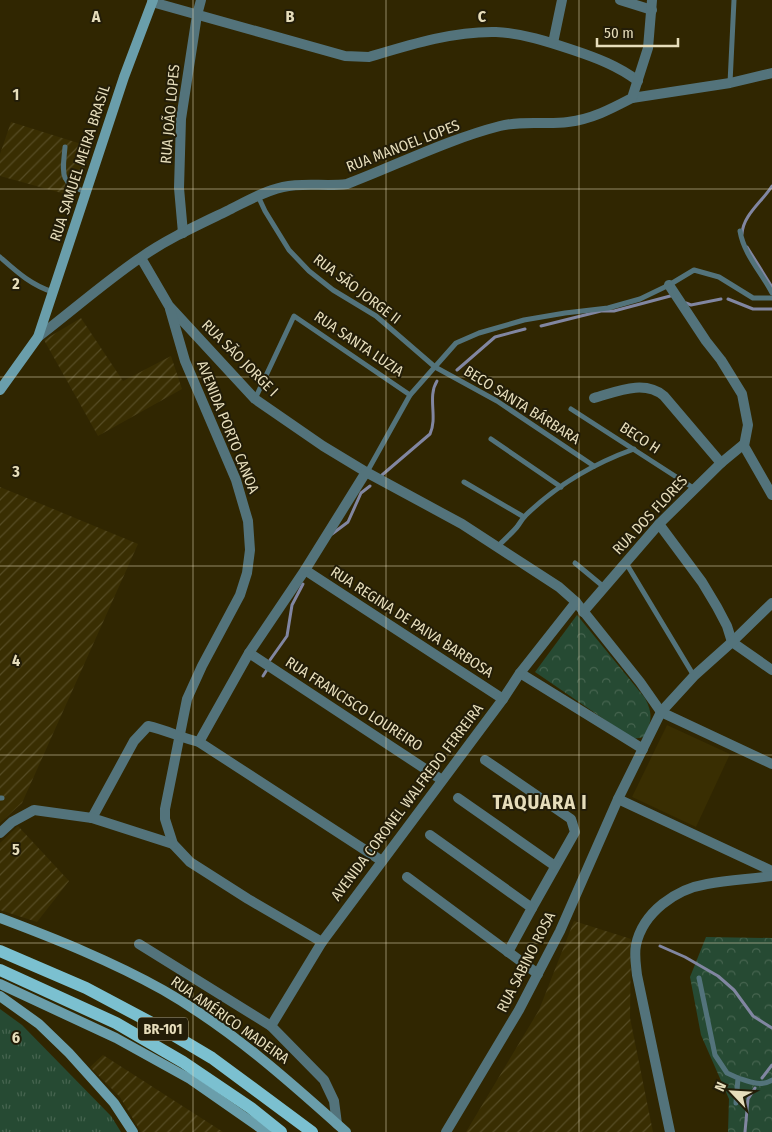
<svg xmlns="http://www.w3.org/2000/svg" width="772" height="1132" font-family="'Fira Sans Condensed',sans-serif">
<defs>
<pattern id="industrial-furrows" width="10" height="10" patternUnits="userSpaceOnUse" patternTransform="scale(1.25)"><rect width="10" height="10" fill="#392e02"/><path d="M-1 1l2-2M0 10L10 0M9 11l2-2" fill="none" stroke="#564c25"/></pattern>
<pattern id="grass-tufts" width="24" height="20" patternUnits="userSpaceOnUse" patternTransform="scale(1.25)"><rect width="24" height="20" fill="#264a33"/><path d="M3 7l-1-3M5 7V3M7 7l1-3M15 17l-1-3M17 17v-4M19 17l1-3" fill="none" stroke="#46644f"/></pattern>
<pattern id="forest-crowns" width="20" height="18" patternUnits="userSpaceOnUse" patternTransform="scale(1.25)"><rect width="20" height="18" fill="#264a33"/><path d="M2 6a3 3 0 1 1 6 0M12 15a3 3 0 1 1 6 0" fill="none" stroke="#46644f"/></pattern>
</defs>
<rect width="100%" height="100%" fill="#302601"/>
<path fill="#392e02" d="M 667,725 L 730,754 L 696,827 L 632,797 Z"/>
<g fill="url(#industrial-furrows)">
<path d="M 11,122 L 91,147 L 76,197 L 0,176 L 0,154 Z"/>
<path d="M 81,318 L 123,381 L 171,356 L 182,389 L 98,436 L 44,340 Z"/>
<path d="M 0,487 L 138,544 L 22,803 L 0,823 Z"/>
<path d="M 18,826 L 69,881 L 37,922 L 0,910 L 0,843 Z"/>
<path d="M 574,921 L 631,939 L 630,1018 L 653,1132 L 466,1132 L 539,1010 Z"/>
<path d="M 103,1055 L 223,1132 L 141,1132 L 120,1097 L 90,1067 Z"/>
</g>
<path fill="url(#grass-tufts)" d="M 0,1009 L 22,1025 L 111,1116 L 121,1132 L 0,1132 Z"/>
<g fill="url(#forest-crowns)">
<path d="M 577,615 L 645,698 C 653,714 652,721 644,737 L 633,739 L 535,672 Z"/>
<path d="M 706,937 L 772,938 L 772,1132 L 728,1132 L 729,1099 L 701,1035 L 690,977 Z"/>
</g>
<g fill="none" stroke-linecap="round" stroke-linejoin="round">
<g stroke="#8186a1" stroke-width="3">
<path d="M 742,234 C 743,215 762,202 772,186"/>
<path d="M 747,247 L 772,287"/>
<path d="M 728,299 L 753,309 L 772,309"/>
<path d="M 686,303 L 691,305 L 721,299"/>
<path d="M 541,326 L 601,311 L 614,311 L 674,295"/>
<path d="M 457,370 L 495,337 L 525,329"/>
<path d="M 382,475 L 430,434 C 438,417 427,397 437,381"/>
<path d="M 332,534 L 348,522 L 361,493 L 370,486"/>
<path d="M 270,660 L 287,636 L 292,605 L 303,584"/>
<path d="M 263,676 L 268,668"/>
<path d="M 660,946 L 685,957 L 718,976 L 734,990 L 753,1016 L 772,1028"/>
<path d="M 762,1078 L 772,1065"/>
<path d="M 745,1132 L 748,1099 L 755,1088"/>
</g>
<g stroke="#53737b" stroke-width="5">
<path d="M 730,83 L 734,0"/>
<path d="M 65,147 C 63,172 58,183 86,192"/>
<path d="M 258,196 L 265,211 L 289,250 L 309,271 L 333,290 L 376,316 L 435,367 L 497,401 L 594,466"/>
<path d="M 740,231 C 744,255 762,273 772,293"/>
<path d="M 0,257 C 17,272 31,285 53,292"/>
<path d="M 255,399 L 294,316 L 410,395"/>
<path d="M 571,409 L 695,489"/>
<path d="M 491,439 L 561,487"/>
<path d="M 367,472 L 410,395 L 456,343 L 479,333 L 524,320 L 565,313 L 608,308 L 640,299 L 669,285 L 694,270 L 719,277 L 753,298 L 772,298"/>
<path d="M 464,482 L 524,517"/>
<path d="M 498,546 C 504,540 511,534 517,527 C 520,523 522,519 526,515 C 556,486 595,463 634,449"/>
<path d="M 575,563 L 604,587"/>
<path d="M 626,563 L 694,676"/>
<path d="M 0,798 L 2,798"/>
<path d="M 699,978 L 715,1055 L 727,1073 L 738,1078 L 736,1103"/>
<path d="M 738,1078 C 750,1082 761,1087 772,1080"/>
</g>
<g stroke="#53737b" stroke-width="10">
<path d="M 620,0 L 652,10"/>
<path d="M 152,2 L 345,56 L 369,57 C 409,45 453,31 496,32 C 522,33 549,42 573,50 C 597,58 618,66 638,81"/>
<path d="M 553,43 L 562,0"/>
<path d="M 632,98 L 730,83 L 772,73"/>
<path d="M 183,233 L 179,188 L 181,119 L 197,15 L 201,0"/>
<path d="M 141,258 L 169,306 L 255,399 L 323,446 L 366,472 L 462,524 L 559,587 L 576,602 L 640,682 L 661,712 L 772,764"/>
<path d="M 669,285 L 706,341 L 721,360 L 742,394 L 748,425 L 744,446 L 772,495"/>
<path d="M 170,309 L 185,361 L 236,480 L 248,521 L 250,550 L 247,573 L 240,595 L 202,666 L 187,699 L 165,809 L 165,819 L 173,844 L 190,862 L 248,899 L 322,942"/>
<path d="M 38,337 C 72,311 105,282 140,258 C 167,239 198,225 227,211 C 245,202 264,191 283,187 C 306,182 325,187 347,184 C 397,165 449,139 500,126 C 523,120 546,125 568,122 C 592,119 611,109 632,98 L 648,48 L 652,0"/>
<path d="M 594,398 C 616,392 644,379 664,396 L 721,463"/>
<path d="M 659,524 L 702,582 L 717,607 L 727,626 L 732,642 L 772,670"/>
<path d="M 305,570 L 503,699"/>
<path d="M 583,612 L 659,524 L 721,463 L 744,444"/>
<path d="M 249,653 L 442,780"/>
<path d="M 520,673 L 643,749"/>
<path d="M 199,742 L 249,653 L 305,570 L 366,472"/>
<path d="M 485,760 L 571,819 L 575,832 L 532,908"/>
<path d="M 458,798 L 555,866"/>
<path d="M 618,799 L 772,871"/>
<path d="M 92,818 L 134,741 L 148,726 C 166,730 182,738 199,742 L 382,861"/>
<path d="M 0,833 L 12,822 L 34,810 L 92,818 L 173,844"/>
<path d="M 430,835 L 532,908 L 508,952"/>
<path d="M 407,877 L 538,974"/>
<path d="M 139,944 L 271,1026 L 324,1080 L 334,1101 L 337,1124"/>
<path d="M 271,1026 L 322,942 L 503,699 L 520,673 L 576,602"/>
<path d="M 446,1132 L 519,1010 L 560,931 L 618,799 L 661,712 L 694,676 L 732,642 L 772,603"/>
<path d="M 670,1132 L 637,975 C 636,965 634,955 636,945 C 643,912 676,889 707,884 C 729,880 751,879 772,876"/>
</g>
<g stroke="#6a9eab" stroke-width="10">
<path d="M 0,390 L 38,337 L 124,77 L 153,0"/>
<path d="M 0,918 C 56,939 111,961 163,990 C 231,1029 288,1080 346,1132"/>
<path d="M 0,984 L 116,1038 L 190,1079 L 266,1132"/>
<path d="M 0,996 L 39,1024 L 69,1053 L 114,1103 L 133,1132"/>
</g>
<g stroke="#7bc0d0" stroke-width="12">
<path d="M 0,951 L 86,988 L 165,1030 L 212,1058 L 312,1132"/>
<path d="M 0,970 L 116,1023 L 183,1062 L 251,1108 L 281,1132"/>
</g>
</g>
<path fill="none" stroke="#e6ddbb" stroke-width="1" stroke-opacity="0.55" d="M 193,0 L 193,1132M 386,0 L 386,1132M 579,0 L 579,1132M 0,189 L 772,189M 0,377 L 772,377M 0,566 L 772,566M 0,755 L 772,755M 0,943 L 772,943"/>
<g text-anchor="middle" stroke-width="4" stroke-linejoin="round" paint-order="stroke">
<rect fill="#231d08" stroke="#aca385" stroke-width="1" x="138" y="1017.5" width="50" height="23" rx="4"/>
<g font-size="14" font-weight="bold" fill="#e6ddbb">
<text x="163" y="1034">BR-101</text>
</g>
<g font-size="15" fill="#e6ddbb" stroke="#231d08">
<text transform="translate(170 114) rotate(-85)" y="5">RUA JOÃO LOPES</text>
<text transform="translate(403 146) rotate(-21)" y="5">RUA MANOEL LOPES</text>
<text transform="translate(80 163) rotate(-72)" y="5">RUA SAMUEL MEIRA BRASIL</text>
<text transform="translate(357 289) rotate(37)" y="5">RUA SÃO JORGE II</text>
<text transform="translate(359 344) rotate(34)" y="5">RUA SANTA LUZIA</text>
<text transform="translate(240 358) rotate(45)" y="5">RUA SÃO JORGE I</text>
<text transform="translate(522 405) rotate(32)" y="5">BECO SANTA BÁRBARA</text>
<text transform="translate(228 427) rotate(68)" y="5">AVENIDA PORTO CANOA</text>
<text transform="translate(640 438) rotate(33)" y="5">BECO H</text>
<text transform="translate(650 515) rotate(-47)" y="5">RUA DOS FLORES</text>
<text transform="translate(412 622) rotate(33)" y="5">RUA REGINA DE PAIVA BARBOSA</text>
<text transform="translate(354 704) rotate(33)" y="5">RUA FRANCISCO LOUREIRO</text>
<text transform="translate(407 802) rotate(-53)" y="5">AVENIDA CORONEL WALFREDO FERREIRA</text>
<text transform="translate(526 962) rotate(-63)" y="5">RUA SABINO ROSA</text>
<text transform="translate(230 1020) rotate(35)" y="5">RUA AMÉRICO MADEIRA</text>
</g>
<g font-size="20" font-weight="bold" letter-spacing="1" fill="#e6ddbb" stroke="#231d08">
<text x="540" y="809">TAQUARA I</text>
</g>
</g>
<g font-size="16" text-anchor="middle" font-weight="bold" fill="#e6ddbb" stroke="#231d08" stroke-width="4" stroke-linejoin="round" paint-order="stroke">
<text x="96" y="22">A</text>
<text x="290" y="22">B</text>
<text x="482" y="22">C</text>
<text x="16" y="100">1</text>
<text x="16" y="289">2</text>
<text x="16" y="477">3</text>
<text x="16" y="666">4</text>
<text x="16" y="855">5</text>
<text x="16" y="1043">6</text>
</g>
<g transform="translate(732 1092) rotate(295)" stroke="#231d08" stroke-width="4" paint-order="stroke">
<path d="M0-4L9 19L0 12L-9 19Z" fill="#e6ddbb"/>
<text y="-8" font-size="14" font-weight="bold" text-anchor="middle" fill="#e6ddbb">N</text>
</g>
<path d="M597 38v8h81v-8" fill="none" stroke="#e6ddbb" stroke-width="2.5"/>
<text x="604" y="38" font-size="15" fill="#e6ddbb" stroke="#231d08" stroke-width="4" paint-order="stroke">50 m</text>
</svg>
